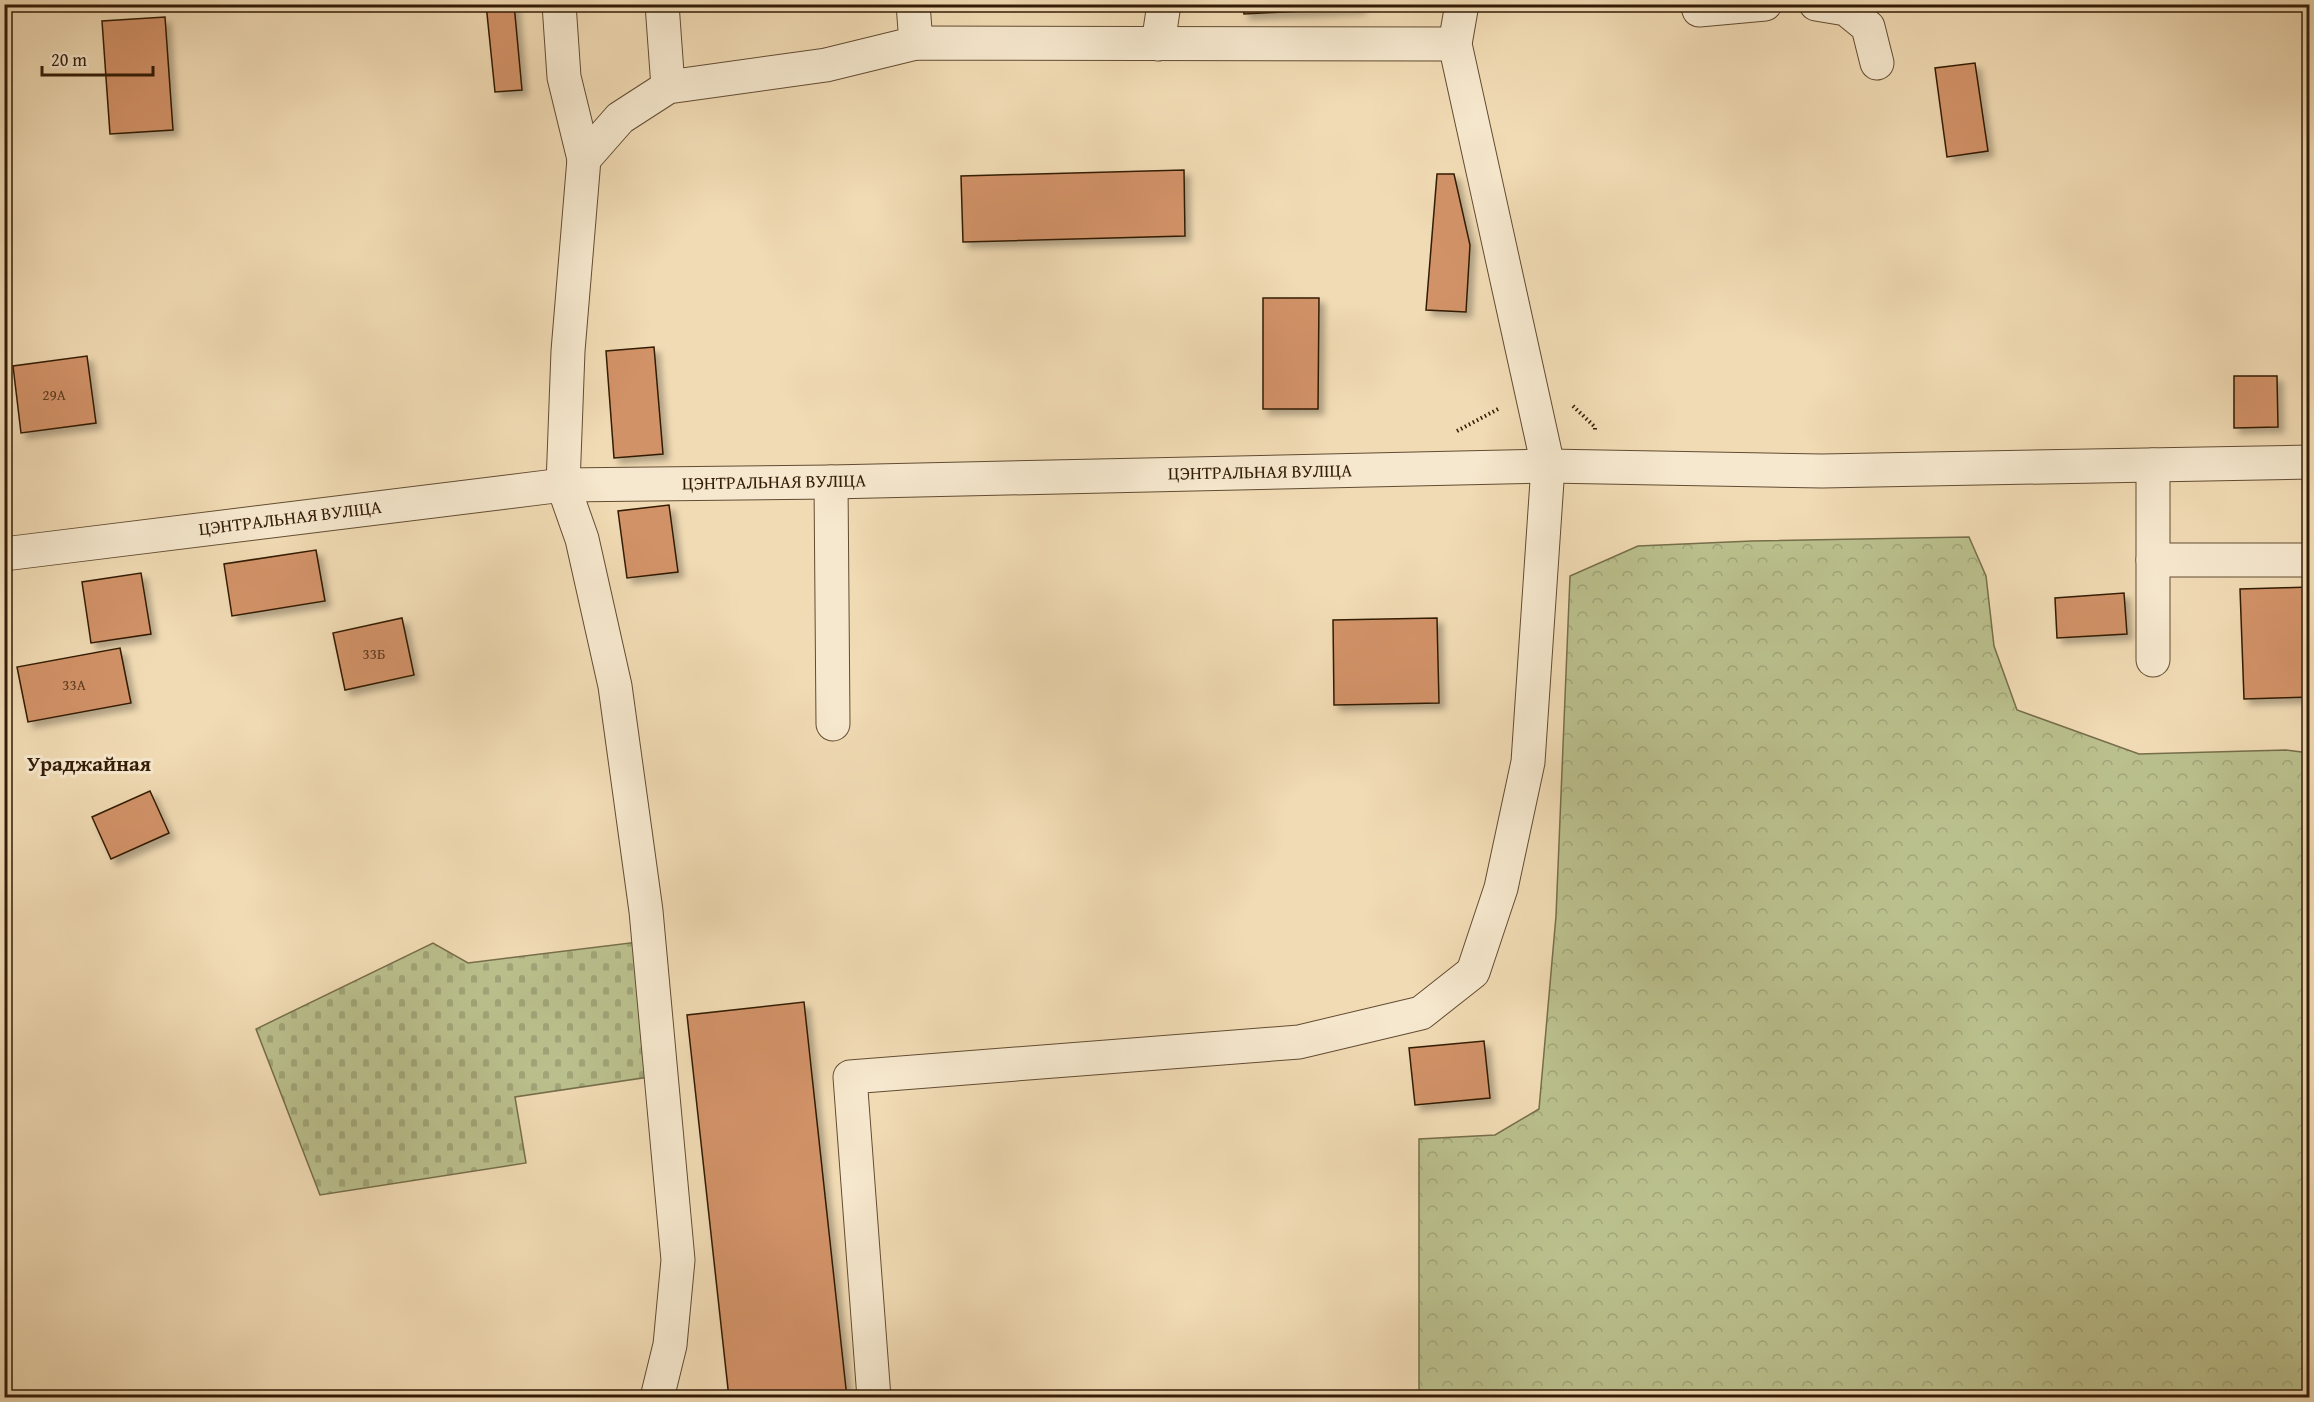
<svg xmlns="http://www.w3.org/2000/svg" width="2314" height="1402" font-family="'Gentium Book Plus',serif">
<defs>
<pattern id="forest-crowns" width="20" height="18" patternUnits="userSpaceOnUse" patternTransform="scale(1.5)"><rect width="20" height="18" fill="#bac08d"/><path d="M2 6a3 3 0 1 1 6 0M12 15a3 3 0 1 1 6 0" fill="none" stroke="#a0a478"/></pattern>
<pattern id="cemetery-stones" width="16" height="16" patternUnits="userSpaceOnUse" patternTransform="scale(1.5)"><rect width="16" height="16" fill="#bac08d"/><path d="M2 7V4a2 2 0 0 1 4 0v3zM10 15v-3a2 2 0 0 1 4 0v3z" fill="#a0a478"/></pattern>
<filter id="shadow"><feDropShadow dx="5.5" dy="5.5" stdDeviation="3" flood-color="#0004"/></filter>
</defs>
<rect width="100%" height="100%" fill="#f1dbb4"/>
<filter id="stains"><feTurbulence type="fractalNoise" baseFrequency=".00333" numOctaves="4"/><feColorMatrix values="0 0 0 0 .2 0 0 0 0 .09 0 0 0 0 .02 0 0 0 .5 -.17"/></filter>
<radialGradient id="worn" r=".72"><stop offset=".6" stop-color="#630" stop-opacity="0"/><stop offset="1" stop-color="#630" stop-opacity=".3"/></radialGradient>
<path fill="url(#forest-crowns)" stroke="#766e4a" stroke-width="1.5" d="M 1969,537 L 1986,576 L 1994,646 L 2017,710 L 2139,754 L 2286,750 L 2309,753 L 2309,1397 L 1419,1397 L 1419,1139 L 1495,1135 L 1539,1109 L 1556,916 L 1570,576 L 1638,546 L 1752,541 Z"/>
<path fill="url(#cemetery-stones)" stroke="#766e4a" stroke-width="1.5" d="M 638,942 L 649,1077 L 515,1097 L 526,1163 L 320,1195 L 256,1029 L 433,943 L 468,963 Z"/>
<g fill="#d29267" stroke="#331c06" stroke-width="1.5" filter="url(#shadow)">
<path d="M 486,4 L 514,4 L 522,90 L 495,92 Z"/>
<path d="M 1243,4 L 1360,4 L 1360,8 L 1244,14 Z"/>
<path d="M 165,17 L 173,130 L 110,134 L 102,21 Z"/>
<path d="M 1975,63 L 1988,151 L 1947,157 L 1935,68 Z"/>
<path d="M 1184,170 L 1185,236 L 963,242 L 961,176 Z"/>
<path d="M 1437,174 L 1454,174 L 1470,245 L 1466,312 L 1426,310 Z"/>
<path d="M 1263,298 L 1319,298 L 1318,409 L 1263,409 Z"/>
<path d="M 654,347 L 663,454 L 614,458 L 606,351 Z"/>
<path d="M 87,356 L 96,423 L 21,433 L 13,366 Z"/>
<path d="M 2234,376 L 2277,376 L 2278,427 L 2234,428 Z"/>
<path d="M 669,505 L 678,572 L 627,578 L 618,511 Z"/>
<path d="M 316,550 L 325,601 L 232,616 L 224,564 Z"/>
<path d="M 141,573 L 151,634 L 91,643 L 82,582 Z"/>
<path d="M 2310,587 L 2310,697 L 2244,699 L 2240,589 Z"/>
<path d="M 2124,593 L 2127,634 L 2057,638 L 2055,598 Z"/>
<path d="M 402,618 L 414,675 L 345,690 L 333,633 Z"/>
<path d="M 1437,618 L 1439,703 L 1334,705 L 1333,620 Z"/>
<path d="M 120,648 L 131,703 L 28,722 L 17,667 Z"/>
<path d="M 150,791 L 169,833 L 111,859 L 92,817 Z"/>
<path d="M 804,1002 L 847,1398 L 729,1398 L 687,1015 Z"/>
<path d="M 1484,1041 L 1490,1098 L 1415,1105 L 1409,1048 Z"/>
</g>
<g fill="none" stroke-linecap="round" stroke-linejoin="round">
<g stroke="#624c32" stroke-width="35">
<g id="minor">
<path d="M 559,4 L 564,77 L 584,159"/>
<path d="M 662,4 L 668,87"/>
<path d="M 913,4 L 916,43"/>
<path d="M 1697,4 L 1699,10 L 1765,4"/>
<path d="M 1816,4 L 1846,9 L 1868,27 L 1877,63"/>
<path d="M 1158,44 L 1164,4"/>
<path d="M 2153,465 L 2153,660"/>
<path d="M 831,482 L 833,724"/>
<path d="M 4,554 L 563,485 L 831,482 L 1548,466 L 1822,471 L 2310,462"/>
<path d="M 2153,560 L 2304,560"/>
<path d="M 657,1398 L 670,1345 L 678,1260 L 646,911 L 615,686 L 582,539 L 563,485 L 568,351 L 584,159 L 620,118 L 668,87 L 826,65 L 916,43 L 1455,44"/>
<path d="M 874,1398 L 850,1077 L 1299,1042 L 1421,1013 L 1473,972 L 1501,888 L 1528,762 L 1548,466 L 1455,44 L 1462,4"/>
</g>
</g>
<g stroke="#331c06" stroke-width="4" stroke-dasharray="1.5 3" stroke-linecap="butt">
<path d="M 1573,406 L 1595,427 L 1595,431"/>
<path d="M 1457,431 L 1500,408"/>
</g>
<use href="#minor" stroke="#f6e8ce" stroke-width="33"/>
</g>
<g text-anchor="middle" stroke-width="6" stroke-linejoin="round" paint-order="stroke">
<g font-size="15" fill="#5b3a1e">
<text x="54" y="400">29А</text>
<text x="374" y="659">33Б</text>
<text x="74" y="690">33А</text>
</g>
<g font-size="18" fill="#331c06" stroke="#f6e8ce">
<text transform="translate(1260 472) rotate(-1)" y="6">ЦЭНТРАЛЬНАЯ ВУЛІЦА</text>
<text transform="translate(774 482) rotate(-1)" y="6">ЦЭНТРАЛЬНАЯ ВУЛІЦА</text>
<text transform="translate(290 518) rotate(-7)" y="6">ЦЭНТРАЛЬНАЯ ВУЛІЦА</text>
</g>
<g font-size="21" font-weight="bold" fill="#331c06" stroke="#f6e8ce">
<text x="89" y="771">Ураджайная</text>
</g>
</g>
<rect width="2314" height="1402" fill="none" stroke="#f1dbb4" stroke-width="24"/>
<rect x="6" y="6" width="2302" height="1390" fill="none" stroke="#331c06" stroke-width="3"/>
<rect x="12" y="12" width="2290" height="1378" fill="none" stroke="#331c06" stroke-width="1.5"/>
<path d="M42 66v9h111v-9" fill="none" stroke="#331c06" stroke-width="3"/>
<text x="51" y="66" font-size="18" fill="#331c06" stroke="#f6e8ce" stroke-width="4.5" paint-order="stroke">20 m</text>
<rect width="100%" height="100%" filter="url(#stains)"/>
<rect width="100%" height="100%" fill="url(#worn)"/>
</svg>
